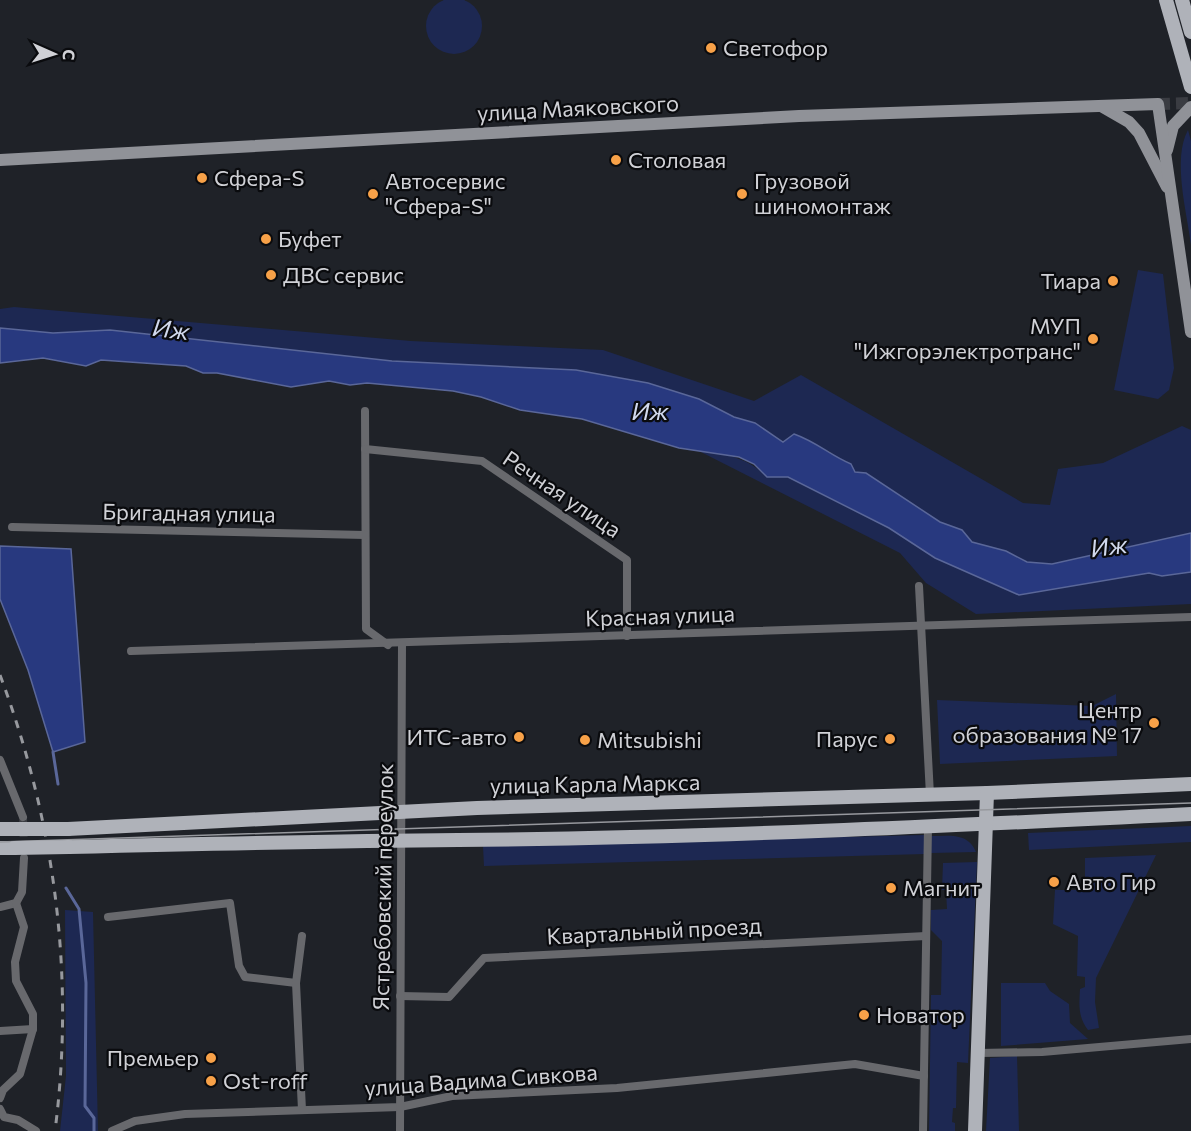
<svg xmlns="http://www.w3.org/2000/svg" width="1191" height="1131" font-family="Commissioner,sans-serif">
<rect width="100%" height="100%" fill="#1f2228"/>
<g fill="#1d2852">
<circle cx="454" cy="26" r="28"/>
<path d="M 1188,130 L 1191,141 L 1191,245 C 1187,212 1172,159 1188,130 Z"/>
<path d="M 1138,270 L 1163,274 L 1174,368 L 1169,390 L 1158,399 L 1114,390 Z"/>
<path d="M 14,307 L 411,341 L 603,350 L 754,401 L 801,375 L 1023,503 L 1050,505 L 1058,469 L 1103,463 L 1182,426 L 1191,430 L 1191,533 L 1052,564 L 1027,562 L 1006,551 L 972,542 L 962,530 L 940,522 L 866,473 L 855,472 L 851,464 L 839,459 L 829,451 L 784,442 L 755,423 L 734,417 L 699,399 L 648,383 L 576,370 L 392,361 L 110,330 L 53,333 L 0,328 L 0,309 Z"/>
<path d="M 699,451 C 726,454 747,457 767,477 L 788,477 L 889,528 L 935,558 L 1019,595 L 1149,573 L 1162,576 L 1191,572 L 1191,604 L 976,614 L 926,583 L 900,553 Z"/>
<path d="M 1116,694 L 1117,756 L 940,764 L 937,700 L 1092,706 Z"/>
<path d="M 1191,826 L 1191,842 L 1029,850 L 1028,833 Z"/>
<path d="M 925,835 L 925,854 L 484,866 L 483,846 Z"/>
<path d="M 931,836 C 949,836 968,832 976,852 L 931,853 Z"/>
<path d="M 1156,855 L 1096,978 L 1095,1002 L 1099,1028 L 1088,1030 C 1078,1017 1079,1005 1080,989 L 1085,987 L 1085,977 L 1077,976 L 1078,936 L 1053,924 L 1055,890 L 1085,890 L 1085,858 Z"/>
<path d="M 977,862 L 968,1063 L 957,1062 L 956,1108 L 953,1108 L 952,1122 L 955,1123 L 955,1131 L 929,1131 L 931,995 L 941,995 L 942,941 L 931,930 L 931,910 L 947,909 L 946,890 L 942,890 L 943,863 Z"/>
<path d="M 65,910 L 93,912 L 98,1131 L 60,1131 L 66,1076 Z"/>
<path d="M 1001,983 L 1045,983 L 1050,991 L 1069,1004 L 1070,1023 L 1088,1039 L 1001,1046 Z"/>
<path d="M 1017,1056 L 1019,1131 L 986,1131 L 990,1058 Z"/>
</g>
<g fill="#28397f" stroke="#5a6799" stroke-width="1.5">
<path d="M 0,328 L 53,333 L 110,330 L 392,361 L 576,370 L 648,383 L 699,399 L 734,417 L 755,423 L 783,442 L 794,434 C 817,442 831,456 851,464 L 855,472 L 866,473 L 940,522 L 962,530 L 972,542 L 1006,551 L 1027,562 L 1052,564 L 1191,533 L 1191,572 L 1162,576 L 1149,573 L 1019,595 L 935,558 L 889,528 L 788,477 L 767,477 L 754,464 L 739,457 L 679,448 L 582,419 L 520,410 L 481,397 L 453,391 L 367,383 L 350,385 L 329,381 L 291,387 L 217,373 L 203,373 L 186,366 L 101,360 L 86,366 L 43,358 L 0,363 Z"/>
<path d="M 0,546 L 71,549 L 85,742 L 53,752 L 28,670 L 0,599 Z"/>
</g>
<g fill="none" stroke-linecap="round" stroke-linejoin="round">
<g stroke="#5a6799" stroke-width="3">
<path d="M 53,752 L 58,784"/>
<path d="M 66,888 L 79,909 L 86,983 L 85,1106 L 94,1118 L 94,1131"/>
</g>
<path stroke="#3a3c42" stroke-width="8" stroke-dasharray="8 4" stroke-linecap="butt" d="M 23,817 L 24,851"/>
<path stroke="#3a3c42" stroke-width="12" stroke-dasharray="12 6" stroke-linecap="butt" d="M 1158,104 L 1191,103"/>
<g stroke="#68696d" stroke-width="8">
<path d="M 365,411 L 366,629 L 388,645"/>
<path d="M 365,449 L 482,461 L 627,560 L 627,636"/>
<path d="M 12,527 L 365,535"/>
<path d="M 919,586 L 930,795"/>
<path d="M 131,651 L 1191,617"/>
<path d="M 0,760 L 23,817"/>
<path d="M 0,907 L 16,903 L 22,892 L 24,858"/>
<path d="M 108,917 L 230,903 L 239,966 L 245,977 L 296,983"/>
<path d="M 400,996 L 449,997 L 484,958 L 926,936"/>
<path d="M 0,1031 L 33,1029"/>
<path d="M 978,1053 L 1042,1052 L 1191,1039"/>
<path d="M 0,1098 L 3,1090 L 20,1074 L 33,1029 L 33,1014 L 16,981 L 15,962 L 24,927 L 16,903"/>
<path d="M 0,1109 L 4,1117 L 18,1120 L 36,1131"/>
<path d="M 302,1110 L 296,983 L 302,936"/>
<path d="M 112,1131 L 135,1121 L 185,1114 L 400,1107 L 452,1096 L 617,1088 L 855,1064 L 924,1076"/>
<path d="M 400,1131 L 402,644"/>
<path d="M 923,1131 L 928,827"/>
</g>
<g stroke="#909298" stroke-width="12">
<path d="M 1103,107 L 1129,122 L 1139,133 L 1167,187"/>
<path d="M 1167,150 L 1173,126 L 1191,107"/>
<path d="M 0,160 L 799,116 L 1158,104 L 1191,332"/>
</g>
<g stroke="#afb2b9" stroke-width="14">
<path d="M 1166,0 L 1191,87"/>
<path d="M 1182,0 L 1191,32"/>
<path d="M 0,829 L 14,829"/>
<path d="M 68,829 L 477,808 L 987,793 L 1191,784"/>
<path d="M 69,847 C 198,844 328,841 458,840 C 702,838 947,826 1191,814"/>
<path d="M 0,848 L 14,848"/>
<path d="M 975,1131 L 987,793"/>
</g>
<path stroke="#97999e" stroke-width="1.5" d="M 0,842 L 1191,803"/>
<path stroke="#97999e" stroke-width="3" stroke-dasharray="8 8" stroke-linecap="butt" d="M 0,675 C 55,822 75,975 55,1131"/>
<g stroke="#afb2b9" stroke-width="14">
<path d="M 14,829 L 68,829"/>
<path d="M 14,848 L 69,847"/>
</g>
</g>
<g fill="#f7a148" stroke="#0a0b0e" stroke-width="2">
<circle cx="711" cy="48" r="6"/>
<circle cx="616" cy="160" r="6"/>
<circle cx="202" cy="178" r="6"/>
<circle cx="373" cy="194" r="6"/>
<circle cx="742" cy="194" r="6"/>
<circle cx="266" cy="239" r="6"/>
<circle cx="271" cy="275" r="6"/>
<circle cx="1113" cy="281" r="6"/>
<circle cx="1093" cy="339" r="6"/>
<circle cx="1154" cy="723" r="6"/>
<circle cx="519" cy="737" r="6"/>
<circle cx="890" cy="739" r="6"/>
<circle cx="585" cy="740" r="6"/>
<circle cx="1054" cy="882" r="6"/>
<circle cx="891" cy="888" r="6"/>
<circle cx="864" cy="1015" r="6"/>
<circle cx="211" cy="1058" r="6"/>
<circle cx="211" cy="1081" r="6"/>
</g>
<g text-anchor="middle" stroke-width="4.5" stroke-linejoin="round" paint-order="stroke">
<g font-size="22" fill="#d0d1d6" stroke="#0a0b0e" text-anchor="start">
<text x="723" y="56">Светофор</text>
<text x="628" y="168">Столовая</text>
<text x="214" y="186">Сфера-S</text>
<text x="385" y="189">Автосервис<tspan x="385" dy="25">"Сфера-S"</tspan></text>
<text x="754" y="189">Грузовой<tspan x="754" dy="25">шиномонтаж</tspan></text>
<text x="278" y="247">Буфет</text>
<text x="283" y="283">ДВС сервис</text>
<text x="1101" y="289" text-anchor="end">Тиара</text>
<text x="1081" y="334" text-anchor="end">МУП<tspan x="1081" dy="25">"Ижгорэлектротранс"</tspan></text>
<text x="1142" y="718" text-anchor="end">Центр<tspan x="1142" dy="25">образования № 17</tspan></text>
<text x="507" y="745" text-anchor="end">ИТС-авто</text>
<text x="878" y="747" text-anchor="end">Парус</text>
<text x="597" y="748">Mitsubishi</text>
<text x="1066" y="890">Авто Гир</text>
<text x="903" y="896">Магнит</text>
<text x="876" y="1023">Новатор</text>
<text x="199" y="1066" text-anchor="end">Премьер</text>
<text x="223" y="1089">Ost-roff</text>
</g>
<g font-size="22" fill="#d0d1d6" stroke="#0a0b0e">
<text transform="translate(578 108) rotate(-3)" y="8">улица Маяковского</text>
<text transform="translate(562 494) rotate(34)" y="8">Речная улица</text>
<text transform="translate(189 513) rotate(1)" y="8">Бригадная улица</text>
<text transform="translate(660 616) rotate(-2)" y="8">Красная улица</text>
<text transform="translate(595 784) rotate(-1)" y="8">улица Карла Маркса</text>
<text transform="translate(383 887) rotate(-89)" y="8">Ястребовский переулок</text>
<text transform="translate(654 931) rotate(-3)" y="8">Квартальный проезд</text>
<text transform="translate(481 1080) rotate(-4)" y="8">улица Вадима Сивкова</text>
</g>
<g font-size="24" font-style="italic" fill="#d1d9ed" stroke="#0a0b0e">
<text transform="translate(171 330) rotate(7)" y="8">Иж</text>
<text x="650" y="420">Иж</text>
<text transform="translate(1109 547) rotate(-7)" y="8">Иж</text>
</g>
</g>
<g transform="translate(54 54) rotate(93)" stroke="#0a0b0e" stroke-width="4.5" paint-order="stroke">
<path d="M0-4.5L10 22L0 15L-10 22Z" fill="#d0d1d6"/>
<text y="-9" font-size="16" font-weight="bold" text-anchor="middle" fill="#d0d1d6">С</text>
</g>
</svg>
